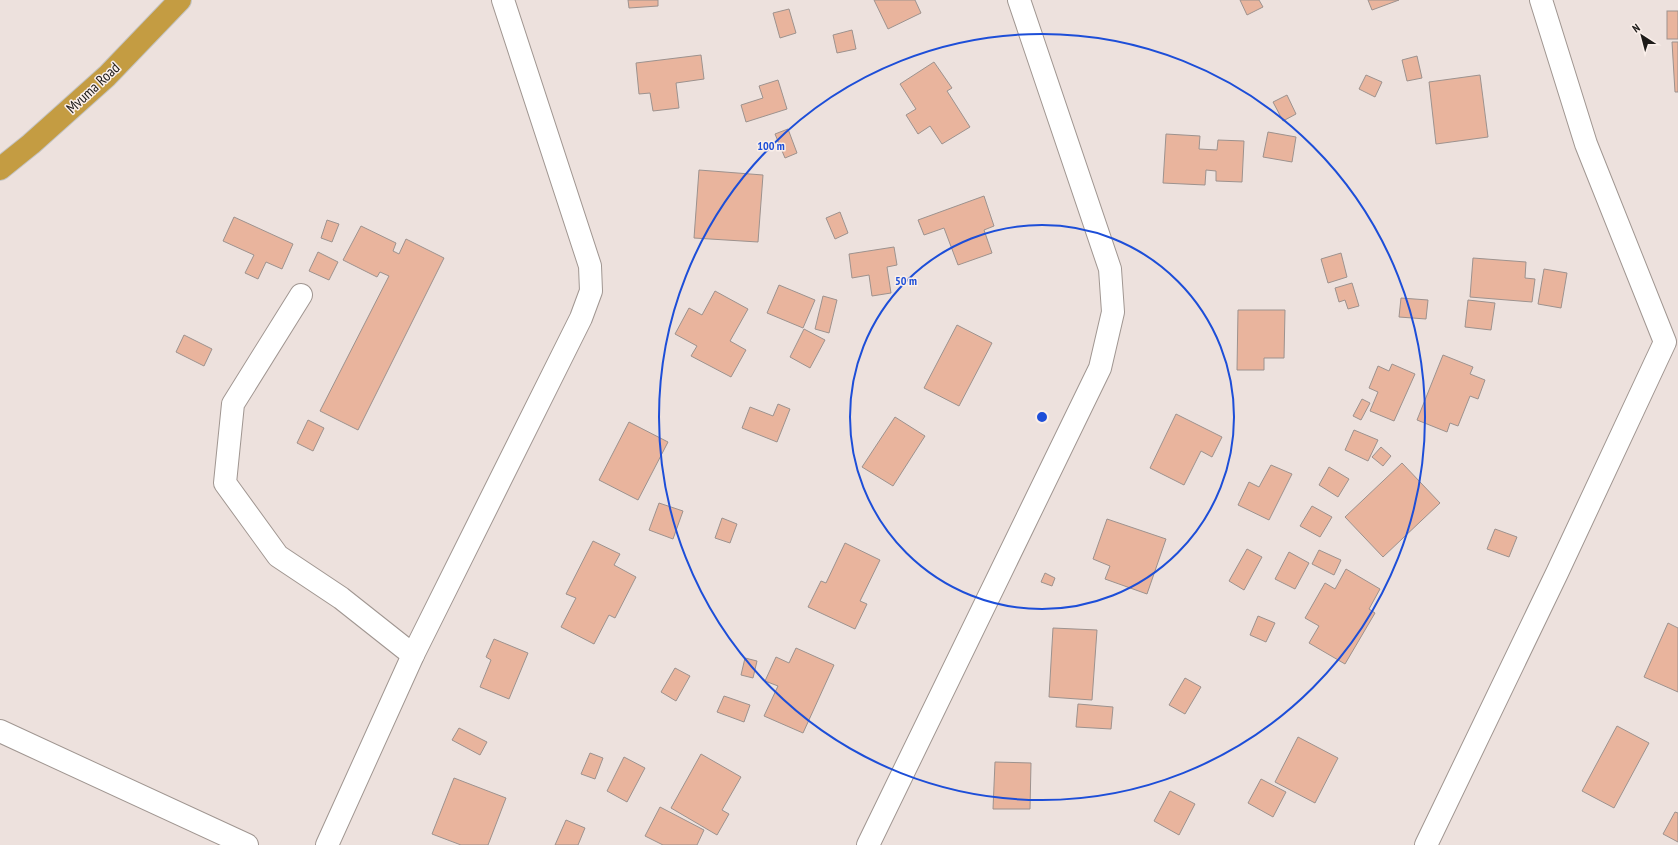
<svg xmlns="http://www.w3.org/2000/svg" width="1678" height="845" font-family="'PT Sans Narrow',sans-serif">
<rect width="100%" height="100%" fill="#ede1dd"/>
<g fill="#e9b49d" stroke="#9d928e">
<path d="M 628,0 L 658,0 L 658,6 L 629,8 Z"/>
<path d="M 874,0 L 915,0 L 921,13 L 888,29 Z"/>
<path d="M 1240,0 L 1259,0 L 1263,7 L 1247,15 Z"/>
<path d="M 1368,0 L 1399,0 L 1372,10 Z"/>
<path d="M 789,9 L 796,33 L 780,38 L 773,13 Z"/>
<rect x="1667" y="11" width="11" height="28"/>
<path d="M 852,30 L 856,49 L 837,53 L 833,35 Z"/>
<path d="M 1672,42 L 1678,42 L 1678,92 L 1675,92 Z"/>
<path d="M 701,55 L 704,79 L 676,83 L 679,108 L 653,111 L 650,93 L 639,94 L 636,63 Z"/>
<path d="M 1417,56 L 1422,78 L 1407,81 L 1402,60 Z"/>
<path d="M 934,62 L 952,88 L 947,91 L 970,127 L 942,144 L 930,126 L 918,134 L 906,115 L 916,109 L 900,84 Z"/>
<path d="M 1366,75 L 1382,82 L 1375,97 L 1359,89 Z"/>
<path d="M 1480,75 L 1488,137 L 1436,144 L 1429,82 Z"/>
<path d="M 778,80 L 787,109 L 746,122 L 741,105 L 763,98 L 759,86 Z"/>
<path d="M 1287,95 L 1296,114 L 1283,121 L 1273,102 Z"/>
<path d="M 788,129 L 797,153 L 785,158 L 775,134 Z"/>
<path d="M 1268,132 L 1296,137 L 1292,162 L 1263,157 Z"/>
<path d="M 1166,134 L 1200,136 L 1199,149 L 1217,150 L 1218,140 L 1244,141 L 1242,182 L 1216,181 L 1216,171 L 1206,170 L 1205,185 L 1163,183 Z"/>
<path d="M 699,170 L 763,175 L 758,242 L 694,238 Z"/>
<path d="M 984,196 L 994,226 L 984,230 L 992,253 L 958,265 L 944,228 L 924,235 L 918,220 Z"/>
<path d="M 840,212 L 848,233 L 835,239 L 826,218 Z"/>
<path d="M 234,217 L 293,244 L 282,269 L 266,262 L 258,279 L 245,273 L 254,255 L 223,241 Z"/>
<path d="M 327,220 L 339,224 L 332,242 L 321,238 Z"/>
<path d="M 361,226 L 396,243 L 393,251 L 399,254 L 406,239 L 444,258 L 358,430 L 320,411 L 389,276 L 380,272 L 377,277 L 343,260 Z"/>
<path d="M 894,247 L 897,265 L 887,267 L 891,293 L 872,296 L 869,275 L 852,278 L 849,254 Z"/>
<path d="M 318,252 L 338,262 L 329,280 L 309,271 Z"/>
<path d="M 1341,253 L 1347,277 L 1328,283 L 1321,259 Z"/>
<path d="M 1473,258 L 1526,262 L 1525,278 L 1535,279 L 1532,302 L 1470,297 Z"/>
<path d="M 1544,269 L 1567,273 L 1561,308 L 1538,304 Z"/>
<path d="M 1352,283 L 1359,306 L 1348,309 L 1345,300 L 1339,302 L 1335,288 Z"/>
<path d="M 779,285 L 815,300 L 803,328 L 767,313 Z"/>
<path d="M 715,291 L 748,309 L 730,341 L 746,350 L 731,377 L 691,356 L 697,346 L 675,334 L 689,308 L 702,315 Z"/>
<path d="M 823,296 L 837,300 L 829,333 L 815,329 Z"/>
<path d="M 1401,298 L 1428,300 L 1426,319 L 1399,317 Z"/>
<path d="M 1468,300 L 1495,303 L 1491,330 L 1465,327 Z"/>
<path d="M 1238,310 L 1285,310 L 1284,358 L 1264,358 L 1264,370 L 1237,370 Z"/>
<path d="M 957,325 L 992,343 L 959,406 L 924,388 Z"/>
<path d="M 804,329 L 825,340 L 810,368 L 790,357 Z"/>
<path d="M 184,335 L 212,349 L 204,366 L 176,352 Z"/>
<path d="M 1443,355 L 1473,367 L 1470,374 L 1485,380 L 1478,399 L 1470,396 L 1458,426 L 1450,423 L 1447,432 L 1417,420 Z"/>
<path d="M 1392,364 L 1415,374 L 1394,421 L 1370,411 L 1378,392 L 1369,388 L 1378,366 L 1389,371 Z"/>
<path d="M 1362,399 L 1370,403 L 1361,420 L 1353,416 Z"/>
<path d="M 778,404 L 790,409 L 777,442 L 742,428 L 750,407 L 773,416 Z"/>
<path d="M 1176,414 L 1222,437 L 1212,457 L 1201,451 L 1184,485 L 1150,468 Z"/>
<path d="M 895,417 L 925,436 L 893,486 L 862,467 Z"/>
<path d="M 308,420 L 324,428 L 313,451 L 297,443 Z"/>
<path d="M 629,422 L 668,442 L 638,500 L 599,480 Z"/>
<path d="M 1354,430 L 1378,440 L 1368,461 L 1345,450 Z"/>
<path d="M 1381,447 L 1391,456 L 1383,466 L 1372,457 Z"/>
<path d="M 1402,463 L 1440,503 L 1383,557 L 1345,517 Z"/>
<path d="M 1271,465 L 1292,474 L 1269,520 L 1238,505 L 1249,482 L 1259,487 Z"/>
<path d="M 1329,467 L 1349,479 L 1338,497 L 1319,485 Z"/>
<path d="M 659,503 L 683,511 L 673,539 L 649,530 Z"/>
<path d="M 1312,506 L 1332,517 L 1320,537 L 1300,526 Z"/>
<path d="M 722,518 L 737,524 L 730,543 L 715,538 Z"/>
<path d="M 1107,519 L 1166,539 L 1147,594 L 1105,579 L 1110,566 L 1093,559 Z"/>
<path d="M 1495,529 L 1517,537 L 1509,557 L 1487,549 Z"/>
<path d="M 593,541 L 620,554 L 614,565 L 636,577 L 615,618 L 609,615 L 594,644 L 561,627 L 576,598 L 566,594 Z"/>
<path d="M 845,543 L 880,560 L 860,601 L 867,604 L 855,629 L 808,607 L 821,581 L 826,583 Z"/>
<path d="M 1247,549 L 1262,557 L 1244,590 L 1229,581 Z"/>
<path d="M 1319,550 L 1341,560 L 1334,575 L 1312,564 Z"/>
<path d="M 1289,552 L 1309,563 L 1295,589 L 1275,579 Z"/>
<path d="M 1346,569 L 1380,589 L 1369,609 L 1375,613 L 1345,664 L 1309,643 L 1319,626 L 1305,618 L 1325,583 L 1335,589 Z"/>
<path d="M 1045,573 L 1055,578 L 1052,586 L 1041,582 Z"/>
<path d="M 1258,616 L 1275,623 L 1266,642 L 1250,635 Z"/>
<path d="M 1668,623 L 1678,628 L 1678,692 L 1644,677 Z"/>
<path d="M 1053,628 L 1097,630 L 1092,700 L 1049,697 Z"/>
<path d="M 494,639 L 528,653 L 509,699 L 480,687 L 491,660 L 486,657 Z"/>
<path d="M 796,648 L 834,665 L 803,733 L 764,716 L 778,686 L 765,681 L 776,657 L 789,663 Z"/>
<path d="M 745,658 L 757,661 L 753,678 L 741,675 Z"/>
<path d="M 675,668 L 690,676 L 676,701 L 661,692 Z"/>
<path d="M 1185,678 L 1201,687 L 1185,714 L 1169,705 Z"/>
<path d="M 724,696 L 750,705 L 744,722 L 717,712 Z"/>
<path d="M 1078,704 L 1113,707 L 1111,729 L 1076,727 Z"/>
<path d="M 1617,726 L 1649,743 L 1614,808 L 1582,791 Z"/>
<path d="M 459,728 L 487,742 L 480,755 L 452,740 Z"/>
<path d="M 1298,737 L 1338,758 L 1315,803 L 1275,782 Z"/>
<path d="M 590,753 L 603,758 L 595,779 L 581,774 Z"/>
<path d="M 701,754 L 741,777 L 722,810 L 729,814 L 717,835 L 671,808 Z"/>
<path d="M 624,757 L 645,768 L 627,802 L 607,791 Z"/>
<path d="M 995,762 L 1031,763 L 1030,809 L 993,809 Z"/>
<path d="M 454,778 L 506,798 L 488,845 L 461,845 L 432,834 Z"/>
<path d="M 1261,779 L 1286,792 L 1273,817 L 1248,803 Z"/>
<path d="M 1170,791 L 1195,804 L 1179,835 L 1154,821 Z"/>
<path d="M 660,807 L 704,830 L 697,845 L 663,845 L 645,836 Z"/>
<path d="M 1675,812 L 1678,813 L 1678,842 L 1663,834 Z"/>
<path d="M 566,820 L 585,828 L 578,845 L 555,845 Z"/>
</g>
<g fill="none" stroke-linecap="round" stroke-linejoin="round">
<g stroke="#a09691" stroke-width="24">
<g id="minor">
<path d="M 301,295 L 233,404 L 225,483 L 278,556 L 341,598 L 413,655"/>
<path d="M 0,731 L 247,845"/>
<path d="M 327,845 L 413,655 L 581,318 L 591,291 L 590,266 L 503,0"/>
<path d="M 868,845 L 1100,368 L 1113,312 L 1110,269 L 1019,0"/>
<path d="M 1426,845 L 1557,573 L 1665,342 L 1586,144 L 1541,0"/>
</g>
</g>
<g stroke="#c4c4c3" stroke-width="24">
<path id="highway" d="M 0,169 L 31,144 L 107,76 L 180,0"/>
</g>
<use href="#minor" stroke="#fff" stroke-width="22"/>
<use href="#highway" stroke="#c49c42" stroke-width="22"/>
</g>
<g fill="none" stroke="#1d4ed8" stroke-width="2">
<circle cx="1042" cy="417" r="192"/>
<circle cx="1042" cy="417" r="383"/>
</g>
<g text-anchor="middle" stroke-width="3" stroke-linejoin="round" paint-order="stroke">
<g font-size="15" fill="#1e1b19" stroke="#faefea">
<text transform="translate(93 88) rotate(-43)" y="5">Mvuma Road</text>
</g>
</g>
<circle cx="1042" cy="417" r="6" fill="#1d4ed8" stroke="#faefea" stroke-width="2"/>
<g font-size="12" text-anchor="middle" font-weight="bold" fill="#1d4ed8" stroke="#faefea" stroke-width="3" stroke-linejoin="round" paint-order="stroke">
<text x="771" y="150">100 m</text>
<text x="906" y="285">50 m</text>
</g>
<g transform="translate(1642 36) rotate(324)" stroke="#faefea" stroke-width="3" paint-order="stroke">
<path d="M0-3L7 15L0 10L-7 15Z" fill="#1e1b19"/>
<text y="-6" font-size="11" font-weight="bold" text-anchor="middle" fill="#1e1b19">N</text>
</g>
</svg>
